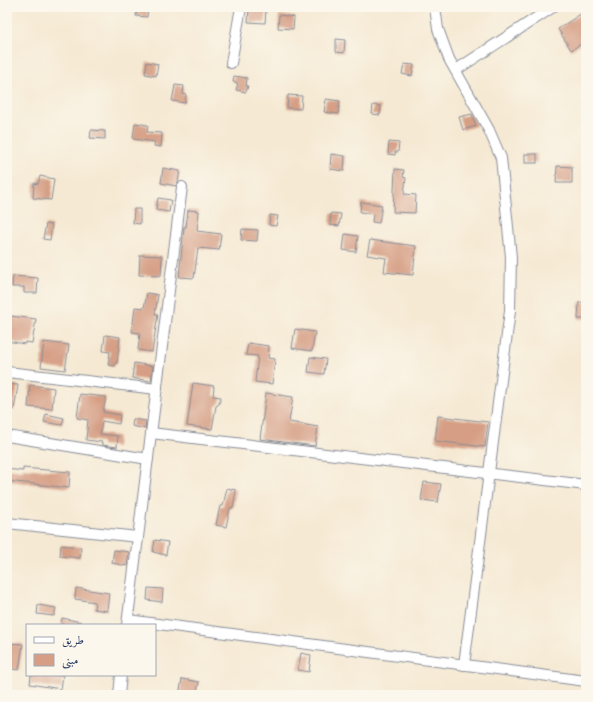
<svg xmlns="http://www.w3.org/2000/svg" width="593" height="702" font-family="'IM FELL DW Pica',Amiri,serif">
<rect width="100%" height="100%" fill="#fbf7ec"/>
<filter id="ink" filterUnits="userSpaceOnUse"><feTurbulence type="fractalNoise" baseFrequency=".025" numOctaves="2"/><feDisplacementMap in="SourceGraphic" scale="8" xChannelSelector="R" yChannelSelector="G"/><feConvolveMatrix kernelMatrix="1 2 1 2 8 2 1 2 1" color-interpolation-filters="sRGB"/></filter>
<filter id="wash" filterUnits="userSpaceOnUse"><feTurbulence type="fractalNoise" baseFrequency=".012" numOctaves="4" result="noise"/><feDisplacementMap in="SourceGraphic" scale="16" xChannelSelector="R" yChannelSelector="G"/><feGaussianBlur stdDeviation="0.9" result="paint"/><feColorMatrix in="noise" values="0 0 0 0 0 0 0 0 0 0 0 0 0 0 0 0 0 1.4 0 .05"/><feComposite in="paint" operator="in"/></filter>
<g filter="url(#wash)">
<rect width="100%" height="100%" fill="#f5e9d3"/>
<g id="blocks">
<g fill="#d69f85">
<path d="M 137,7 L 148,8 L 147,17 L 136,16 Z"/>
<path d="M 249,8 L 266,9 L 265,23 L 248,22 Z"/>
<path d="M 582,13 L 586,20 L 586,41 L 571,50 L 558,29 Z"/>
<path d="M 279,15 L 294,17 L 293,29 L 278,28 Z"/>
<path d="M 336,39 L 345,40 L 344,53 L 336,52 Z"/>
<path d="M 147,62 L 158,64 L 156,76 L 145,74 Z"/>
<path d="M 404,64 L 414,65 L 412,76 L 402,74 Z"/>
<path d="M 234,76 L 247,78 L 246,86 L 248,86 L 246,92 L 236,90 L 238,83 L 233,82 Z"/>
<path d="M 175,85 L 184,86 L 183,94 L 186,95 L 185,103 L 172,101 Z"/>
<path d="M 288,95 L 302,96 L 301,109 L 287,108 Z"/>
<path d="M 326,99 L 340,101 L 338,114 L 324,112 Z"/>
<path d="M 373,105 L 381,106 L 380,115 L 372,114 Z"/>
<path d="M 472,114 L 476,126 L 463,130 L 459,117 Z"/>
<path d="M 135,123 L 148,125 L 147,132 L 162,133 L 161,147 L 154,146 L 155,142 L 133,139 Z"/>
<path d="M 91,130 L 105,131 L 105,139 L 90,138 Z"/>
<path d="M 389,142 L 399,143 L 398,152 L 395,152 L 395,155 L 388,154 Z"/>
<path d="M 331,154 L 345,156 L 344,171 L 330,169 Z"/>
<rect x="525" y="154" width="12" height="9"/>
<path d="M 557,166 L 572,167 L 572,183 L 556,183 Z"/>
<path d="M 163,168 L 180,171 L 178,182 L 176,186 L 161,183 Z"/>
<path d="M 395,169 L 404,170 L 403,177 L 406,178 L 404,194 L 416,195 L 415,213 L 393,212 Z"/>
<path d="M 40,176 L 54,179 L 51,200 L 33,198 L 34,183 L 38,184 Z"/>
<path d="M 158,198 L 171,200 L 169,212 L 156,210 Z"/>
<path d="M 361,202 L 382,205 L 379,223 L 372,222 L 373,214 L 360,212 Z"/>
<path d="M 134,209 L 140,209 L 140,224 L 133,223 Z"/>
<path d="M 188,210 L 199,211 L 197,231 L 221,234 L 219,250 L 198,248 L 194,278 L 179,277 L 184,227 L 186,227 Z"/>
<path d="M 331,213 L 341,214 L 339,226 L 330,225 Z"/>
<path d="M 270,215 L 278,216 L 276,226 L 269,225 Z"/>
<path d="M 46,224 L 52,225 L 50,240 L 43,239 Z"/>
<path d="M 242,229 L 258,230 L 257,241 L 241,240 Z"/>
<path d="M 345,234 L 358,236 L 356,252 L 343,250 Z"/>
<path d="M 370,240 L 416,246 L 413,275 L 384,272 L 386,258 L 367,255 Z"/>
<path d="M 140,255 L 162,256 L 161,276 L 139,275 Z"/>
<path d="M 13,276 L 38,278 L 37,293 L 24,293 L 24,287 L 12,287 Z"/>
<path d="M 147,293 L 158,295 L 155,314 L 158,314 L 152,352 L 138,350 L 140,333 L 132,332 L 135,307 L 144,308 Z"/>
<path d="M 579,302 L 586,303 L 586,319 L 578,319 Z"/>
<path d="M 10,316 L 36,319 L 32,343 L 25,342 L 25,344 L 7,341 Z"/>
<path d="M 295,329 L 315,332 L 312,351 L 292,348 Z"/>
<path d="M 105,335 L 120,337 L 117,363 L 115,363 L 115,366 L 108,365 L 110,352 L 103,351 Z"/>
<path d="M 44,342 L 69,345 L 65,370 L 41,367 Z"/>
<path d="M 248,343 L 269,346 L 268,358 L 275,359 L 272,384 L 255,382 L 258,356 L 246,355 Z"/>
<path d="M 310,357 L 326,359 L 324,374 L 308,372 Z"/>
<path d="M 134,363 L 153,366 L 151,381 L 132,378 Z"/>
<path d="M 193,383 L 214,386 L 213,396 L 221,397 L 219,404 L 216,406 L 212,429 L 187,426 Z"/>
<path d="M 7,384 L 18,385 L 14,410 L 7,410 Z"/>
<path d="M 30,385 L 54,388 L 52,409 L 28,407 Z"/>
<path d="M 266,393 L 293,397 L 289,422 L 318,427 L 315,446 L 260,439 Z"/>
<path d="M 80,394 L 106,397 L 103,412 L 120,415 L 119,424 L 102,421 L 100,434 L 118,436 L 117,447 L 102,445 L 102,442 L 86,440 L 88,420 L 77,418 Z"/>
<path d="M 46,414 L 64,418 L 62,425 L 44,422 Z"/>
<path d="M 438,416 L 488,422 L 485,447 L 435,441 Z"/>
<path d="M 133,419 L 146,421 L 145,429 L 132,426 Z"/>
<path d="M 23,468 L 70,472 L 69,488 L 7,481 L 7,469 L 23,471 Z"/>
<path d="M 424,482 L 441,484 L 438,502 L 421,500 Z"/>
<path d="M 227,488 L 236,490 L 233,508 L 230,508 L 226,527 L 216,525 L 220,506 L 223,506 Z"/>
<path d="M 155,540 L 168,542 L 166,555 L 153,552 Z"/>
<path d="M 61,545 L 81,547 L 80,558 L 60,556 Z"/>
<path d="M 114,550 L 129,552 L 127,566 L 112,563 Z"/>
<path d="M 76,588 L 109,593 L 107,611 L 94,609 L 95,602 L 75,599 Z"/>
<path d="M 148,588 L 163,589 L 162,602 L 147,600 Z"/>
<path d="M 38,605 L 56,608 L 54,616 L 37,614 Z"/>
<path d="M 62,618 L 81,622 L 80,625 L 61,625 Z"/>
<path d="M 7,643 L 23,644 L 19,670 L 7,668 Z"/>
<path d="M 301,653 L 311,655 L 309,672 L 298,670 Z"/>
<path d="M 31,675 L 63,675 L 61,689 L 30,684 Z"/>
<path d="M 182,679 L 199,682 L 196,695 L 179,695 Z"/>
</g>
</g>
</g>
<g filter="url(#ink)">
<use href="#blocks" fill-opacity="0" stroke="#888c98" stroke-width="1"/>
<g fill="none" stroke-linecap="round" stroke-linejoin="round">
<g stroke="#888c98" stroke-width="12">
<g id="minor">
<path d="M 435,7 L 438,29 L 449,59 L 489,130 L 501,158 L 511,257 L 510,311 L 464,665"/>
<path d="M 231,63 L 241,7"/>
<path d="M 456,70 L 553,7"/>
<path d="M 7,372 L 157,389"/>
<path d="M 151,433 L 586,485"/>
<path d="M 7,436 L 148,459"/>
<path d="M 7,523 L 138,537"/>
<path d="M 128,620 L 586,681"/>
<path d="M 127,625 L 182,187"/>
<path d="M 119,695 L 121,675"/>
</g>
</g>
<use href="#minor" stroke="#fff" stroke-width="10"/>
</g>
</g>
<rect width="593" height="702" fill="none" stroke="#fbf7ec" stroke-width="24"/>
<rect x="26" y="624" width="130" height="52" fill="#fbf7ec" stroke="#a1a7b3"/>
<rect x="34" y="637" width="20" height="6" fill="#ffffff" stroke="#a1a7b3"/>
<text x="62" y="644" font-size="12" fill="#1b2f5e">طريق</text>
<rect x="34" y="654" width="20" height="12" fill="#d69f85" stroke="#a1a7b3"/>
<text x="62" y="664" font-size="12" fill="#1b2f5e">مبنى</text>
</svg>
